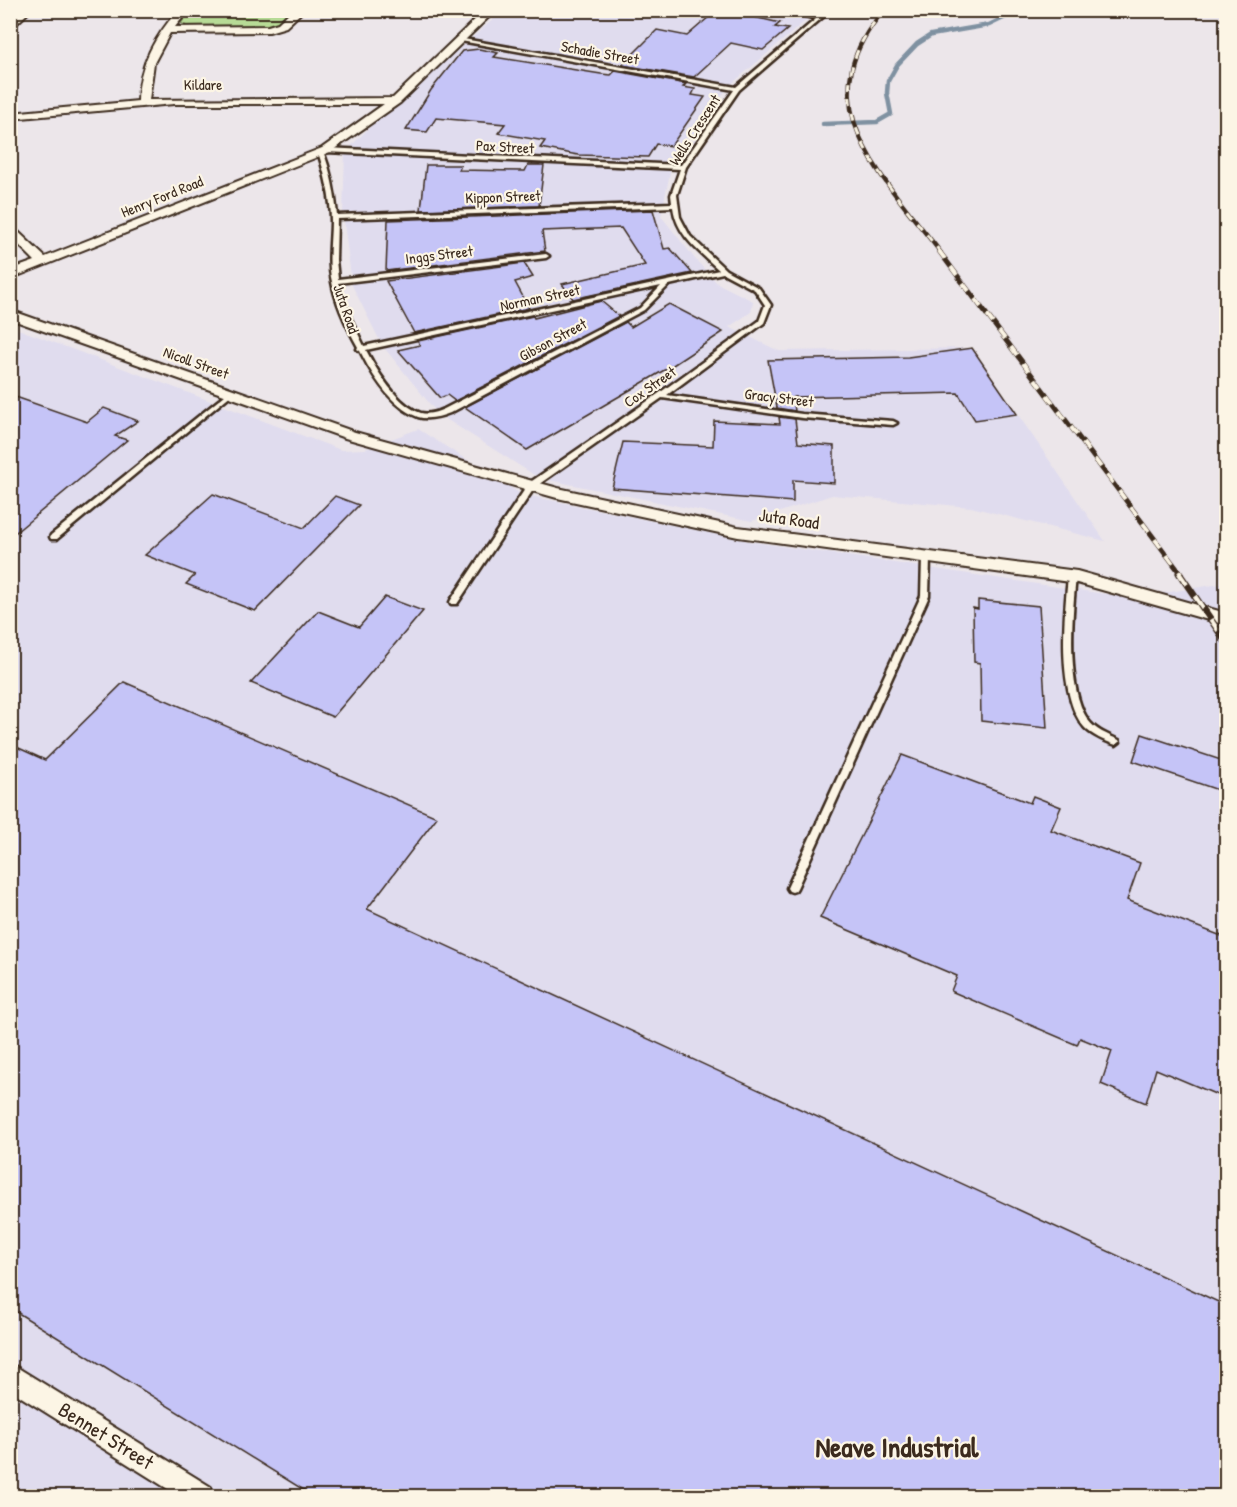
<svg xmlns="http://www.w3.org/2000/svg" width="1237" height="1507" font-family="'Patrick Hand',sans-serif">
<rect width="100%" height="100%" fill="#ece6ea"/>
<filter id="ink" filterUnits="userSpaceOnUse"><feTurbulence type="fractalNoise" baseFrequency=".0167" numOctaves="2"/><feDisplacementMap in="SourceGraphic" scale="12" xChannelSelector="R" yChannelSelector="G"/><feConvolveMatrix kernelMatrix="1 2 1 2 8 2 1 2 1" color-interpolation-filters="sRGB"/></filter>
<g filter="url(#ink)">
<g fill="#e0dcee">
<path d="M 503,11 L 817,11 L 728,87 L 671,168 L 661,216 L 696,260 L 717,283 L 753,301 L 751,312 L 729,327 L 779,351 L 972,348 L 1105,541 L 971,507 L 832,495 L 752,521 L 539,478 L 438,414 L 382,345 L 352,285 L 343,214 L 345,152 L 378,119 Z"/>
<path d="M 10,326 L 341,450 L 365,449 L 418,429 L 521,494 L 753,542 L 1132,598 L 1226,583 L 1226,1496 L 11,1496 Z"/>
</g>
<path fill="#b7db96" stroke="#79825a" stroke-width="1.5" d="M 190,11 L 292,11 C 286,15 280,22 273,25 C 260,30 190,31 181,23 Z"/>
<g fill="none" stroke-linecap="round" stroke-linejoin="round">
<path stroke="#7f91a1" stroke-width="4.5" d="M 823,124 L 877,122 L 891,114 L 887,93 L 888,81 L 897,65 L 917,44 L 931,35 L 989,25 L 1020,10"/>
</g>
<g fill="#c5c4f7" stroke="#3b2a1e" stroke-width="1.5">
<path d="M 717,10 L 751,10 L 745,15 L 780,23 L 775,27 L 788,29 L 763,50 L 731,43 L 694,77 L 622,65 L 657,30 L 687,36 Z"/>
<path d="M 479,49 L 498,53 L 494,57 L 601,74 L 611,75 L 615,71 L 686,84 L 683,87 L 695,89 L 692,95 L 705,97 L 671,146 L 656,144 L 648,157 L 578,155 L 540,148 L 545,141 L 498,133 L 505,124 L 436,118 L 427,132 L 406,130 L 431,90 L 462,51 Z"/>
<path d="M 426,165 L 461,165 L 459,170 L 525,171 L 528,165 L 544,165 L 539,206 L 421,210 Z"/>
<path d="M 653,210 L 664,249 L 670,248 L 692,273 L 573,299 L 562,284 L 645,265 L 621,228 L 542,231 L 545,251 L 386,271 L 388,220 Z"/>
<path d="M 524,263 L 533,277 L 515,282 L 529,308 L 414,333 L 386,281 Z"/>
<path d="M 601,301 L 619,316 L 455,401 L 447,395 L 440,398 L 398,350 L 420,345 L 418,341 L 533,316 L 534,318 Z"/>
<path d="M 669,304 L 723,332 L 673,365 L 527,450 L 465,407 L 626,322 L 631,327 Z"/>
<path d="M 972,348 L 1017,414 L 975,420 L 958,393 L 793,397 L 795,411 L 777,408 L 768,360 L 908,357 Z"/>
<path d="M 10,395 L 87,422 L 104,408 L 138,421 L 115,436 L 127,440 L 10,537 Z"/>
<path d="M 779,417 L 795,419 L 798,443 L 834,446 L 834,483 L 793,480 L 793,502 L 612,488 L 623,442 L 713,446 L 714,421 L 780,424 Z"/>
<path d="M 213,494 L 304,528 L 335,496 L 359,505 L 255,611 L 186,584 L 195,575 L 145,555 Z"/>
<path d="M 385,597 L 423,611 L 333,717 L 251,683 L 318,611 L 359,627 Z"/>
<path d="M 978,600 L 1039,606 L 1047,728 L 981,721 L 980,663 L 974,662 L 973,608 L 978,609 Z"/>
<path d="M 124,682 L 437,817 L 367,909 L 1227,1306 L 1227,1497 L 315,1497 L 10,1308 L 10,744 L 45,760 Z"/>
<path d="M 1142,734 L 1227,762 L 1224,792 L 1133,761 Z"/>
<path d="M 902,755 L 1030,803 L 1033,796 L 1061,807 L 1051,830 L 1140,863 L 1127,900 L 1227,938 L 1227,1099 L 1156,1069 L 1146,1103 L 1101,1084 L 1112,1051 L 1080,1038 L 1077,1045 L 951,991 L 957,976 L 820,918 Z"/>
</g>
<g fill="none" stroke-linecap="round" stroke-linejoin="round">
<g stroke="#3b2a1e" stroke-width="5">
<g id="lane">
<path d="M 784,10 L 794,10 L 819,16 L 825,10 L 831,10 L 739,90 L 686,167 L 677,195 L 680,217 L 690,236 L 726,270 L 759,288 L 771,305 L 764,323 L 667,395 L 802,414 L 893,421 L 897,423 L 893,425 L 802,418 L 662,398 L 535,487 L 457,604 L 451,604 L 450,602 L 451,600 L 529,483 L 658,394 L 759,321 L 765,305 L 755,290 L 723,273 L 669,285 L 644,310 L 450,413 C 440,417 428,420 418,417 C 391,407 372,375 360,351 L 357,349 L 358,347 C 347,327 336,305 332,282 C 327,262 331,241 331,221 C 331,198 325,174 318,152 L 323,151 C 331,171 335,194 337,215 L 672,203 L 671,195 L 680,169 L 326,152 L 323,150 L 326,148 L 681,165 L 734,90 L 455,40 L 458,38 L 736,87 L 816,19 ZM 673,207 C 677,236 699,251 719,270 L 364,346 L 350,317 L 338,283 L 546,258 L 549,256 L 546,254 L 338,279 L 336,260 L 337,219 ZM 661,286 L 640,308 L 444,409 C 437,412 429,415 421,413 C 397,405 377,371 366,350 Z"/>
<path d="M 230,391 L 234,393 L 232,394 L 57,539 L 51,539 L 50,537 L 51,535 Z"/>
<path d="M 926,555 L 930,558 L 929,596 L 797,888 L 795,891 L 792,892 L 789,891 L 787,888 L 921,596 L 922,558 Z"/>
<path d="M 1072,574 L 1076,577 C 1072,615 1066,688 1088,720 C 1095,730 1108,735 1119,740 L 1120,742 L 1116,745 C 1105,741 1092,736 1084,727 C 1057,695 1064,617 1068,577 Z"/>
</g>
</g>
<g stroke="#3b2a1e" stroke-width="4">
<g id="street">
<path d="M 20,10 L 31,10 L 10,30 L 10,21 Z"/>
<path d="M 178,10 L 189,10 L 175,27 L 268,26 L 278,23 L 292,10 L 304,10 L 286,27 L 269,32 L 170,33 L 154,63 L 149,100 L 393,98 L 485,10 L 496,10 L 400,103 L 330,152 L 10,279 L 10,270 L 35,261 L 10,236 L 10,224 L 45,257 L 322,148 L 384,104 L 174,104 L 10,119 L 10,113 L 138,101 C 139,63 155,37 178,10 Z"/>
<path d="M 10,310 L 355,432 L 558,488 L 738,527 L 1077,571 L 1226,613 L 1226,625 L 1077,583 L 738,537 L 557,498 L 345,438 L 10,319 Z"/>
<path d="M 10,1363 L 211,1487 L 215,1496 L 179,1496 L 10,1390 Z"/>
</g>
</g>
<use href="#lane" fill="#fcf5e5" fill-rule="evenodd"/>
<use href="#street" fill="#fcf5e5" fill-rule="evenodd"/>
<g stroke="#3b2a1e" stroke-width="4.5">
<path id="rail-far2" d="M 884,10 C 803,104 882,175 941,253"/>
</g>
<g stroke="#3b2a1e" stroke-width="5">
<path id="rail-far1" d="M 939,251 L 1181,574"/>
</g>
<g stroke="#3b2a1e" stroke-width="7">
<path id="rail" d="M 1179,573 L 1226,642"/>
</g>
<use href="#rail-far2" stroke="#fcf5e5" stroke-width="3" stroke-dasharray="8" stroke-linecap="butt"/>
<use href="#rail-far1" stroke="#fcf5e5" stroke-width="4" stroke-dasharray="10" stroke-linecap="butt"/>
<use href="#rail" stroke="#fcf5e5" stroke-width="4.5" stroke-dasharray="14" stroke-linecap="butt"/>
</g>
</g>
<g text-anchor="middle" stroke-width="4.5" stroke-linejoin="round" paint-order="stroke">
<g font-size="15" fill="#3b2a1e" stroke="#fcf5e5">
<text transform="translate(600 53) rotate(10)" y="5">Schadie Street</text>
<text x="203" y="90">Kildare</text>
<text transform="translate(695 130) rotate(-57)" y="5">Wells Crescent</text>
<text transform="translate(505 147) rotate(3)" y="5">Pax Street</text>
<text transform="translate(162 197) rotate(-22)" y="5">Henry Ford Road</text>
<text transform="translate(503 197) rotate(-2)" y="5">Kippon Street</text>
<text transform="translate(439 255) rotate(-7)" y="5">Inggs Street</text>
<text transform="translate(540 298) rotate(-12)" y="5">Norman Street</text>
<text transform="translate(346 309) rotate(71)" y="5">Juta Road</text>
<text transform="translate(553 340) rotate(-28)" y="5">Gibson Street</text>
<text transform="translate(196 363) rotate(20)" y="5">Nicoll Street</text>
<text transform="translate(650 387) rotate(-35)" y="5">Cox Street</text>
<text transform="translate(779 398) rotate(7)" y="5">Gracy Street</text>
</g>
<g font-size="18" fill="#3b2a1e" stroke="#fcf5e5">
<text transform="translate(789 519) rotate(8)" y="6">Juta Road</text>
</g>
<g font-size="21" fill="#3b2a1e" stroke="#fcf5e5">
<text transform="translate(106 1436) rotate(32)" y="7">Bennet Street</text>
</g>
<g font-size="28" font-weight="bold" fill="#3b2a1e" stroke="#fcf5e5">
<text x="897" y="1457">Neave Industrial</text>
</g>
</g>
<rect width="1237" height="1507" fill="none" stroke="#fcf5e5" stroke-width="36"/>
<rect x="18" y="18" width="1201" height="1471" fill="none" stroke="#3b2a1e" stroke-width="2" filter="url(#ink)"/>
</svg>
